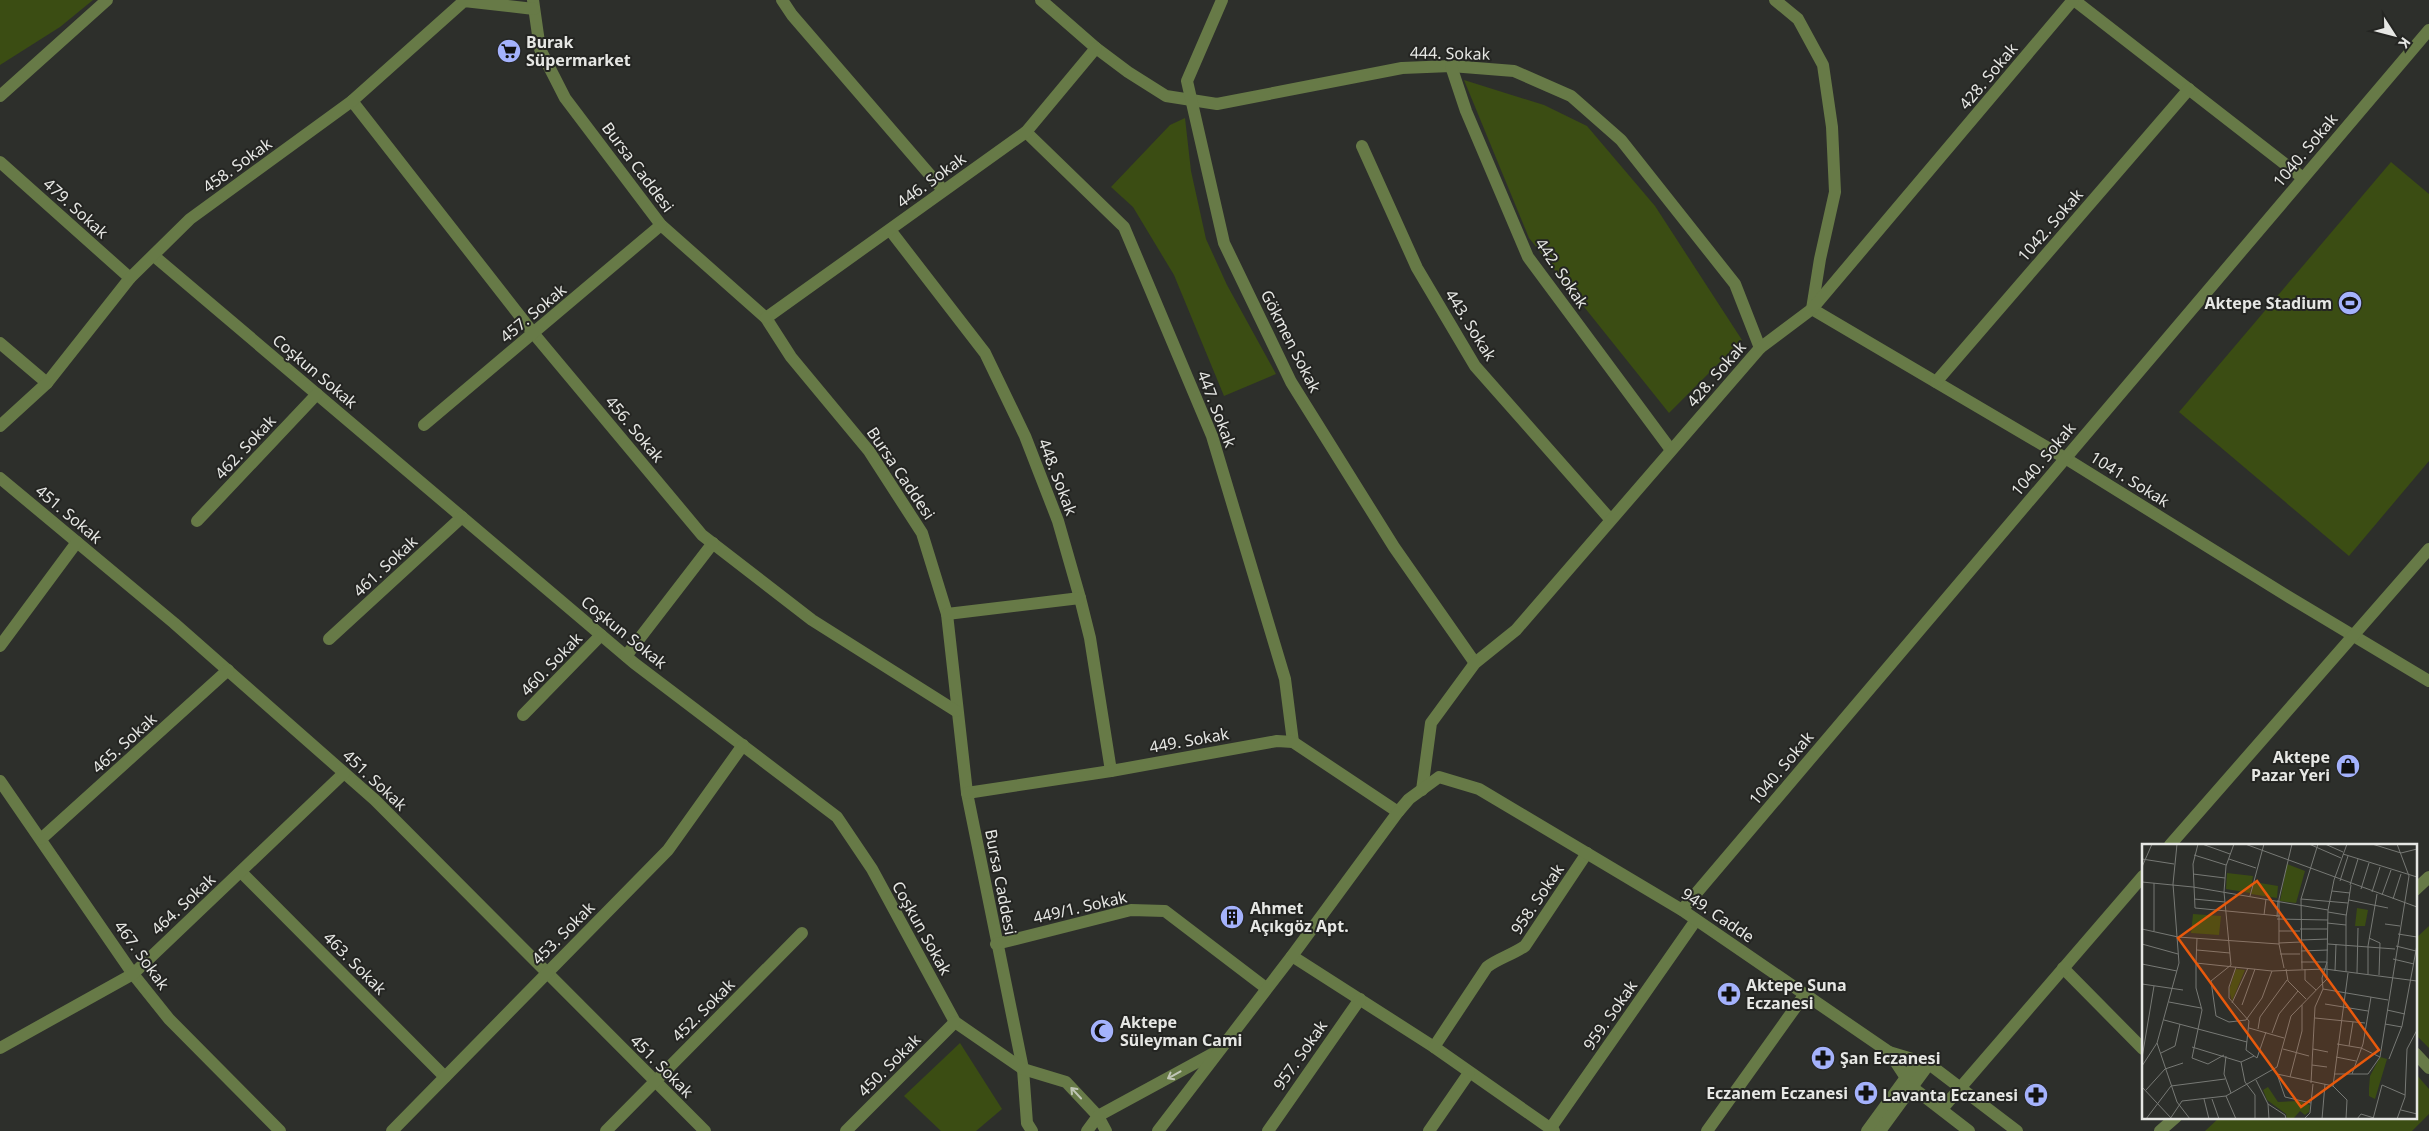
<svg xmlns="http://www.w3.org/2000/svg" width="2429" height="1131" font-family="'Noto Sans',sans-serif">
<rect width="100%" height="100%" fill="#2d2f2b"/>
<g fill="#3b4d13">
<path d="M 0,0 L 93,0 L 60,27 L 0,65 Z"/>
<path d="M 1464,80 L 1544,105 L 1587,126 L 1655,206 L 1742,340 L 1669,413 L 1529,238 Z"/>
<path d="M 1185,118 L 1191,171 L 1206,239 L 1227,285 L 1276,374 L 1224,396 L 1174,275 L 1133,207 L 1111,187 L 1170,125 Z"/>
<path d="M 2391,162 L 2429,194 L 2429,461 L 2349,556 L 2179,412 Z"/>
<path d="M 2429,926 L 2429,1048 L 2415,1034 L 2415,939 Z"/>
<path d="M 960,1043 L 1002,1109 L 976,1131 L 941,1131 L 904,1096 Z"/>
<path d="M 2415,1073 L 2429,1089 L 2429,1114 L 2412,1131 L 2205,1131 L 2220,1117 L 2415,1117 Z"/>
</g>
<g fill="none" stroke-linecap="round" stroke-linejoin="round">
<g stroke="#677a47" stroke-width="12">
<path d="M 533,0 L 540,49 L 565,98 L 661,225 L 766,318 L 791,357 L 869,451 L 922,533 L 947,614 L 967,793 L 1023,1069 L 1027,1123 L 1032,1131"/>
<path d="M 782,0 L 792,15 L 943,190"/>
<path d="M 1041,0 L 1096,48 L 1128,72 L 1166,96 L 1217,104 L 1402,68 L 1451,66 L 1514,71 L 1571,96 L 1621,140 L 1735,284 L 1760,348"/>
<path d="M 1222,0 L 1187,81 L 1224,243 L 1291,382 L 1394,547 L 1475,663"/>
<path d="M 1775,0 L 1798,19 L 1823,65 L 1832,127 L 1835,192 L 1820,259 L 1812,309 L 2065,458 L 2284,594 L 2429,681"/>
<path d="M 2074,0 L 2303,178"/>
<path d="M 1451,66 L 1466,111 L 1528,257 L 1671,450"/>
<path d="M 0,96 L 107,0"/>
<path d="M 352,101 L 534,334 L 702,535 L 812,620 L 956,711"/>
<path d="M 1026,132 L 1124,227 L 1212,436 L 1285,679 L 1293,742"/>
<path d="M 1362,146 L 1417,268 L 1475,366 L 1610,519"/>
<path d="M 0,162 L 130,278"/>
<path d="M 890,230 L 985,353 L 1025,436 L 1058,521 L 1080,598 L 1090,638 L 1111,771"/>
<path d="M 154,256 L 634,663 L 837,817 L 872,869 L 955,1022 L 1023,1069 L 1066,1082 L 1098,1116 L 1106,1131"/>
<path d="M 766,318 L 1026,132 L 1096,48"/>
<path d="M 0,343 L 47,383"/>
<path d="M 1936,382 L 2189,89"/>
<path d="M 424,425 L 661,225"/>
<path d="M 0,426 L 47,383 L 130,278 L 190,219 L 352,101 L 464,1 L 534,9"/>
<path d="M 0,478 L 174,623 L 375,800 L 705,1131"/>
<path d="M 197,521 L 317,394"/>
<path d="M 947,614 L 1080,598"/>
<path d="M 329,639 L 462,517"/>
<path d="M 0,646 L 77,542"/>
<path d="M 626,656 L 713,543"/>
<path d="M 523,715 L 601,635"/>
<path d="M 0,781 L 133,974 L 169,1019 L 280,1131"/>
<path d="M 1422,790 L 1431,723 L 1475,663 L 1516,630 L 1760,348 L 1812,309 L 2073,0"/>
<path d="M 967,793 L 1111,771 L 1277,741 L 1293,742 L 1398,812"/>
<path d="M 41,839 L 228,670"/>
<path d="M 2170,845 L 2429,549"/>
<path d="M 241,872 L 445,1077"/>
<path d="M 2415,890 L 2429,877"/>
<path d="M 1682,910 L 2429,30"/>
<path d="M 996,944 L 1131,910 L 1165,911 L 1266,988"/>
<path d="M 1292,956 L 1434,1047 L 1554,1131"/>
<path d="M 2063,968 L 2143,1049"/>
<path d="M 1434,1047 L 1487,967 C 1499,958 1512,955 1525,946 L 1587,853"/>
<path d="M 0,1048 L 133,974 L 344,773"/>
<path d="M 1889,1052 L 1929,1064 L 2017,1131"/>
<path d="M 2415,1053 L 2429,1068"/>
<path d="M 1942,1109 L 2143,876"/>
<path d="M 1550,1129 L 1696,920"/>
<path d="M 392,1131 L 668,850 L 743,745"/>
<path d="M 606,1131 L 802,933"/>
<path d="M 846,1131 L 955,1022"/>
<path d="M 1087,1131 L 1098,1116 L 1212,1054"/>
<path d="M 1158,1131 L 1292,956 L 1398,812 L 1409,799 L 1439,777 L 1479,789 L 1682,910 L 1889,1052 L 1912,1087 L 1969,1131"/>
<path d="M 1268,1131 L 1360,999"/>
<path d="M 1429,1131 L 1469,1073"/>
<path d="M 1707,1131 L 1805,994"/>
<path d="M 1867,1131 L 1918,1061"/>
<path d="M 1880,1131 L 1929,1064"/>
<path d="M 2160,1131 L 2176,1117"/>
</g>
</g>
<defs><path id="oneway-shaft" d="M-6 0H5M1.5-3L5.5 0L1.5 3" fill="none" stroke-width="1.6" stroke-linecap="round" stroke-linejoin="round" transform="scale(1.25)"/></defs>
<g stroke="#c0c6b5">
<use href="#oneway-shaft" transform="translate(1174 1075) rotate(151)"/>
<use href="#oneway-shaft" transform="translate(1076 1093) rotate(-133)"/>
</g>
<defs>
<g id="supermarket-disc" transform="scale(1.25)"><circle r="9.5" fill="#a4b2fc" stroke="#242522"/><path d="M-6-5.5h2.5l.6 2H6L4.5 2H-2.5L-4.4-4H-6ZM-1.5 3.2a1.3 1.3 0 1 0 .1 0ZM3 3.2a1.3 1.3 0 1 0 .1 0Z" fill="#111"/></g>
<g id="stadium-disc" transform="scale(1.25)"><circle r="9.5" fill="#a4b2fc" stroke="#242522"/><path d="M0-5a6.5 5 0 1 0 0 10a6.5 5 0 1 0 0-10ZM-3.5-1.8h7v3.6h-7Z" fill="#111"/></g>
<g id="shop-disc" transform="scale(1.25)"><circle r="9.5" fill="#a4b2fc" stroke="#242522"/><path d="M-5-2.5h2.3a2.7 3.5 0 0 1 5.4 0H5L5.5 6h-11ZM-1.5-2.5h3a1.5 2.3 0 0 0-3 0Z" fill="#111"/></g>
<g id="building-disc" transform="scale(1.25)"><circle r="9.5" fill="#a4b2fc" stroke="#242522"/><path d="M-4-6H4V6H1V3H-1V6H-4ZM-2.5-4.3h1.7v1.8h-1.7ZM.8-4.3h1.7v1.8H.8ZM-2.5-1h1.7V.8h-1.7ZM.8-1h1.7V.8H.8Z" fill="#111"/></g>
<g id="pharmacy-disc" transform="scale(1.25)"><circle r="9.5" fill="#a4b2fc" stroke="#242522"/><path d="M-2-6h4v4h4v4h-4v4h-4v-4h-4v-4h4Z" fill="#111"/></g>
<g id="mosque-disc" transform="scale(1.25)"><circle r="9.5" fill="#a4b2fc" stroke="#242522"/><path d="M3.5-4.9A6 6 0 1 0 3.5 4.9A5 5 0 1 1 3.5-4.9Z" fill="#111"/></g>
</defs>
<g fill-rule="evenodd">
<use href="#supermarket-disc" x="509" y="51"/>
<use href="#stadium-disc" x="2350" y="303"/>
<use href="#shop-disc" x="2348" y="766"/>
<use href="#building-disc" x="1232" y="917"/>
<use href="#pharmacy-disc" x="1729" y="994"/>
<use href="#mosque-disc" x="1102" y="1031"/>
<use href="#pharmacy-disc" x="1823" y="1058"/>
<use href="#pharmacy-disc" x="1866" y="1093"/>
<use href="#pharmacy-disc" x="2036" y="1095"/>
</g>
<g text-anchor="middle" stroke-width="4" stroke-linejoin="round" paint-order="stroke">
<g font-size="16" font-weight="bold" fill="#e6e7e4" stroke="#242522" text-anchor="start">
<text x="526" y="48">Burak<tspan x="526" dy="18">Süpermarket</tspan></text>
<text x="2332" y="309" text-anchor="end">Aktepe Stadium</text>
<text x="2330" y="763" text-anchor="end">Aktepe<tspan x="2330" dy="18">Pazar Yeri</tspan></text>
<text x="1250" y="914">Ahmet<tspan x="1250" dy="18">Açıkgöz Apt.</tspan></text>
<text x="1746" y="991">Aktepe Suna<tspan x="1746" dy="18">Eczanesi</tspan></text>
<text x="1120" y="1028">Aktepe<tspan x="1120" dy="18">Süleyman Cami</tspan></text>
<text x="1840" y="1064">Şan Eczanesi</text>
<text x="1848" y="1099" text-anchor="end">Eczanem Eczanesi</text>
<text x="2018" y="1101" text-anchor="end">Lavanta Eczanesi</text>
</g>
<g font-size="16" fill="#e6e7e4" stroke="#242522">
<text transform="translate(1450 53) rotate(1)" y="6">444. Sokak</text>
<text transform="translate(1988 76) rotate(-50)" y="6">428. Sokak</text>
<text transform="translate(2305 150) rotate(-50)" y="6">1040. Sokak</text>
<text transform="translate(237 165) rotate(-36)" y="6">458. Sokak</text>
<text transform="translate(638 167) rotate(53)" y="6">Bursa Caddesi</text>
<text transform="translate(931 180) rotate(-36)" y="6">446. Sokak</text>
<text transform="translate(76 208) rotate(42)" y="6">479. Sokak</text>
<text transform="translate(2050 225) rotate(-49)" y="6">1042. Sokak</text>
<text transform="translate(1562 273) rotate(56)" y="6">442. Sokak</text>
<text transform="translate(533 313) rotate(-40)" y="6">457. Sokak</text>
<text transform="translate(1471 325) rotate(58)" y="6">443. Sokak</text>
<text transform="translate(1291 341) rotate(63)" y="6">Gökmen Sokak</text>
<text transform="translate(315 371) rotate(40)" y="6">Coşkun Sokak</text>
<text transform="translate(1716 374) rotate(-49)" y="6">428. Sokak</text>
<text transform="translate(1217 409) rotate(69)" y="6">447. Sokak</text>
<text transform="translate(635 429) rotate(50)" y="6">456. Sokak</text>
<text transform="translate(245 447) rotate(-47)" y="6">462. Sokak</text>
<text transform="translate(2043 459) rotate(-50)" y="6">1040. Sokak</text>
<text transform="translate(901 473) rotate(56)" y="6">Bursa Caddesi</text>
<text transform="translate(1058 477) rotate(69)" y="6">448. Sokak</text>
<text transform="translate(2130 479) rotate(32)" y="6">1041. Sokak</text>
<text transform="translate(69 514) rotate(40)" y="6">451. Sokak</text>
<text transform="translate(385 566) rotate(-43)" y="6">461. Sokak</text>
<text transform="translate(624 632) rotate(39)" y="6">Coşkun Sokak</text>
<text transform="translate(551 664) rotate(-46)" y="6">460. Sokak</text>
<text transform="translate(1189 740) rotate(-10)" y="6">449. Sokak</text>
<text transform="translate(124 743) rotate(-42)" y="6">465. Sokak</text>
<text transform="translate(1781 768) rotate(-50)" y="6">1040. Sokak</text>
<text transform="translate(375 780) rotate(43)" y="6">451. Sokak</text>
<text transform="translate(1001 882) rotate(79)" y="6">Bursa Caddesi</text>
<text transform="translate(1537 899) rotate(-56)" y="6">958. Sokak</text>
<text transform="translate(183 904) rotate(-43)" y="6">464. Sokak</text>
<text transform="translate(1080 907) rotate(-13)" y="6">449/1. Sokak</text>
<text transform="translate(1718 915) rotate(34)" y="6">949. Cadde</text>
<text transform="translate(922 928) rotate(61)" y="6">Coşkun Sokak</text>
<text transform="translate(563 933) rotate(-45)" y="6">453. Sokak</text>
<text transform="translate(142 955) rotate(54)" y="6">467. Sokak</text>
<text transform="translate(355 963) rotate(45)" y="6">463. Sokak</text>
<text transform="translate(703 1010) rotate(-45)" y="6">452. Sokak</text>
<text transform="translate(1610 1015) rotate(-55)" y="6">959. Sokak</text>
<text transform="translate(1300 1055) rotate(-55)" y="6">957. Sokak</text>
<text transform="translate(889 1065) rotate(-45)" y="6">450. Sokak</text>
<text transform="translate(662 1066) rotate(45)" y="6">451. Sokak</text>
</g>
</g>
<g transform="translate(2142 844)">
<rect width="275" height="275" fill="#2d2f2b"/>
<path d="M 145,20 L 163,27 L 154,59 L 138,57 ZM 85,29 L 111,32 L 108,49 L 84,45 ZM 112,38 L 136,42 L 135,54 L 109,50 ZM 215,64 L 226,66 L 223,82 L 213,82 ZM 51,70 L 79,72 L 77,91 L 49,89 ZM 94,125 L 103,126 L 90,157 L 87,146 ZM 238,213 L 245,215 L 233,255 L 227,252 L 227,244 L 228,232 ZM 126,243 L 136,258 L 157,257 L 168,261 L 167,268 L 163,271 L 158,267 L 151,275 L 145,275 L 144,270 L 125,256 L 121,246 Z" fill="#3b4d13"/>
<path fill="none" stroke="#777975" stroke-width="1" d="M 35,0 L 31,40 L 37,119 L 15,199 L 35,258 L 48,275M 56,0 L 51,20 L 53,64 L 138,72M 60,0 L 88,10M 92,0 L 84,22 L 82,48 L 89,121 L 69,137 L 74,172 L 87,178 L 104,176 L 120,154 L 130,127M 103,0 L 275,63M 167,0 L 199,14M 183,0 L 201,8M 230,0 L 259,9 L 275,5M 201,10 L 275,33M 52,11 L 84,21M 0,15 L 32,20M 87,15 L 114,24M 0,23 L 10,0M 51,30 L 83,34M 198,37 L 206,12M 0,38 L 51,43 L 186,66M 12,39 L 12,87M 208,41 L 216,15M 219,45 L 227,19M 190,47 L 208,49M 230,48 L 238,23M 240,51 L 249,26M 108,52 L 122,0M 52,55 L 83,58M 159,55 L 206,59M 251,55 L 259,30M 207,56 L 246,64M 186,68 L 204,71M 122,71 L 124,55M 135,73 L 136,56M 135,75 L 186,76M 185,79 L 204,81M 243,80 L 258,82M 0,85 L 36,93 L 137,100M 158,85 L 185,85M 137,87 L 158,87M 256,90 L 275,93M 55,94 L 54,119 L 130,127 L 183,125 L 275,137M 227,94 L 238,99 L 237,131M 159,96 L 186,95M 137,99 L 159,98M 0,100 L 36,110M 186,100 L 253,105M 254,102 L 274,107M 55,106 L 88,109M 159,107 L 186,106M 138,110 L 158,110M 251,115 L 272,120M 159,118 L 185,118M 54,119 L 54,144 L 60,166 L 50,214 L 66,220 L 82,211M 0,120 L 35,127M 94,123 L 87,143 L 87,154 L 107,177 L 104,206 L 115,214 L 124,188M 142,124 L 137,100 L 137,55 L 150,0M 144,125 L 146,137 L 164,155M 160,125 L 159,55 L 176,0M 163,125 L 163,136 L 174,146M 193,127 L 194,100M 204,128 L 204,73 L 209,41M 215,129 L 216,84M 226,130 L 226,102 L 235,50M 0,140 L 41,146M 181,145 L 246,156M 27,158 L 59,164M 90,159 L 106,124M 183,160 L 226,167M 100,161 L 113,125M 245,166 L 263,170M 173,174 L 223,179M 22,176 L 105,198M 243,180 L 260,183M 107,184 L 142,194M 116,185 L 118,173 L 145,136M 130,189 L 137,170 L 156,147M 195,200 L 219,204 L 238,213M 207,202 L 211,178M 50,203 L 99,218 L 112,212M 141,205 L 167,212M 171,205 L 186,208M 19,209 L 33,202 L 38,180M 84,212 L 82,230 L 89,249M 194,213 L 214,217M 0,214 L 12,142M 247,215 L 260,182 L 275,101M 99,218 L 103,238 L 113,251 L 113,275M 170,221 L 185,223M 0,222 L 15,199M 132,225 L 135,230 L 191,242M 135,230 L 143,253 L 169,259M 192,230 L 226,230 L 238,213 L 267,32 L 255,0M 210,230 L 221,200 L 229,153M 148,233 L 160,187 L 160,161M 114,236 L 126,260 L 143,271 L 144,275M 169,239 L 173,163 L 181,145 L 180,134 L 185,118 L 186,66 L 192,36 L 205,0M 191,242 L 206,129M 191,242 L 205,256 L 204,275M 0,243 L 29,274M 4,246 L 23,225 L 41,219M 84,252 L 94,275M 62,255 L 67,275M 70,255 L 77,275M 126,260 L 127,275M 259,266 L 275,270M 4,275 L 29,242 L 83,235M 28,275 L 40,257 L 84,252 L 135,223 L 149,172 L 185,135 L 185,118M 162,275 L 168,269 L 171,240M 180,275 L 183,240M 215,275 L 219,270 L 232,274M 231,275 L 240,241 L 263,251M 255,275 L 263,253 L 265,205 L 275,186"/>
<path fill="#e8590c" fill-opacity="0.15" stroke="#e8590c" stroke-width="2.5" d="M 115,37 L 237,206 L 159,263 L 36,94 Z"/>
<rect width="275" height="275" fill="none" stroke="#e6e7e4" stroke-width="2.5"/>
</g>
<g transform="translate(2394 35) rotate(126)" stroke="#242522" stroke-width="4" paint-order="stroke">
<path d="M0-4L9 19L0 12L-9 19Z" fill="#e6e7e4"/>
<text y="-8" font-size="14" font-weight="bold" text-anchor="middle" fill="#e6e7e4">K</text>
</g>
</svg>
